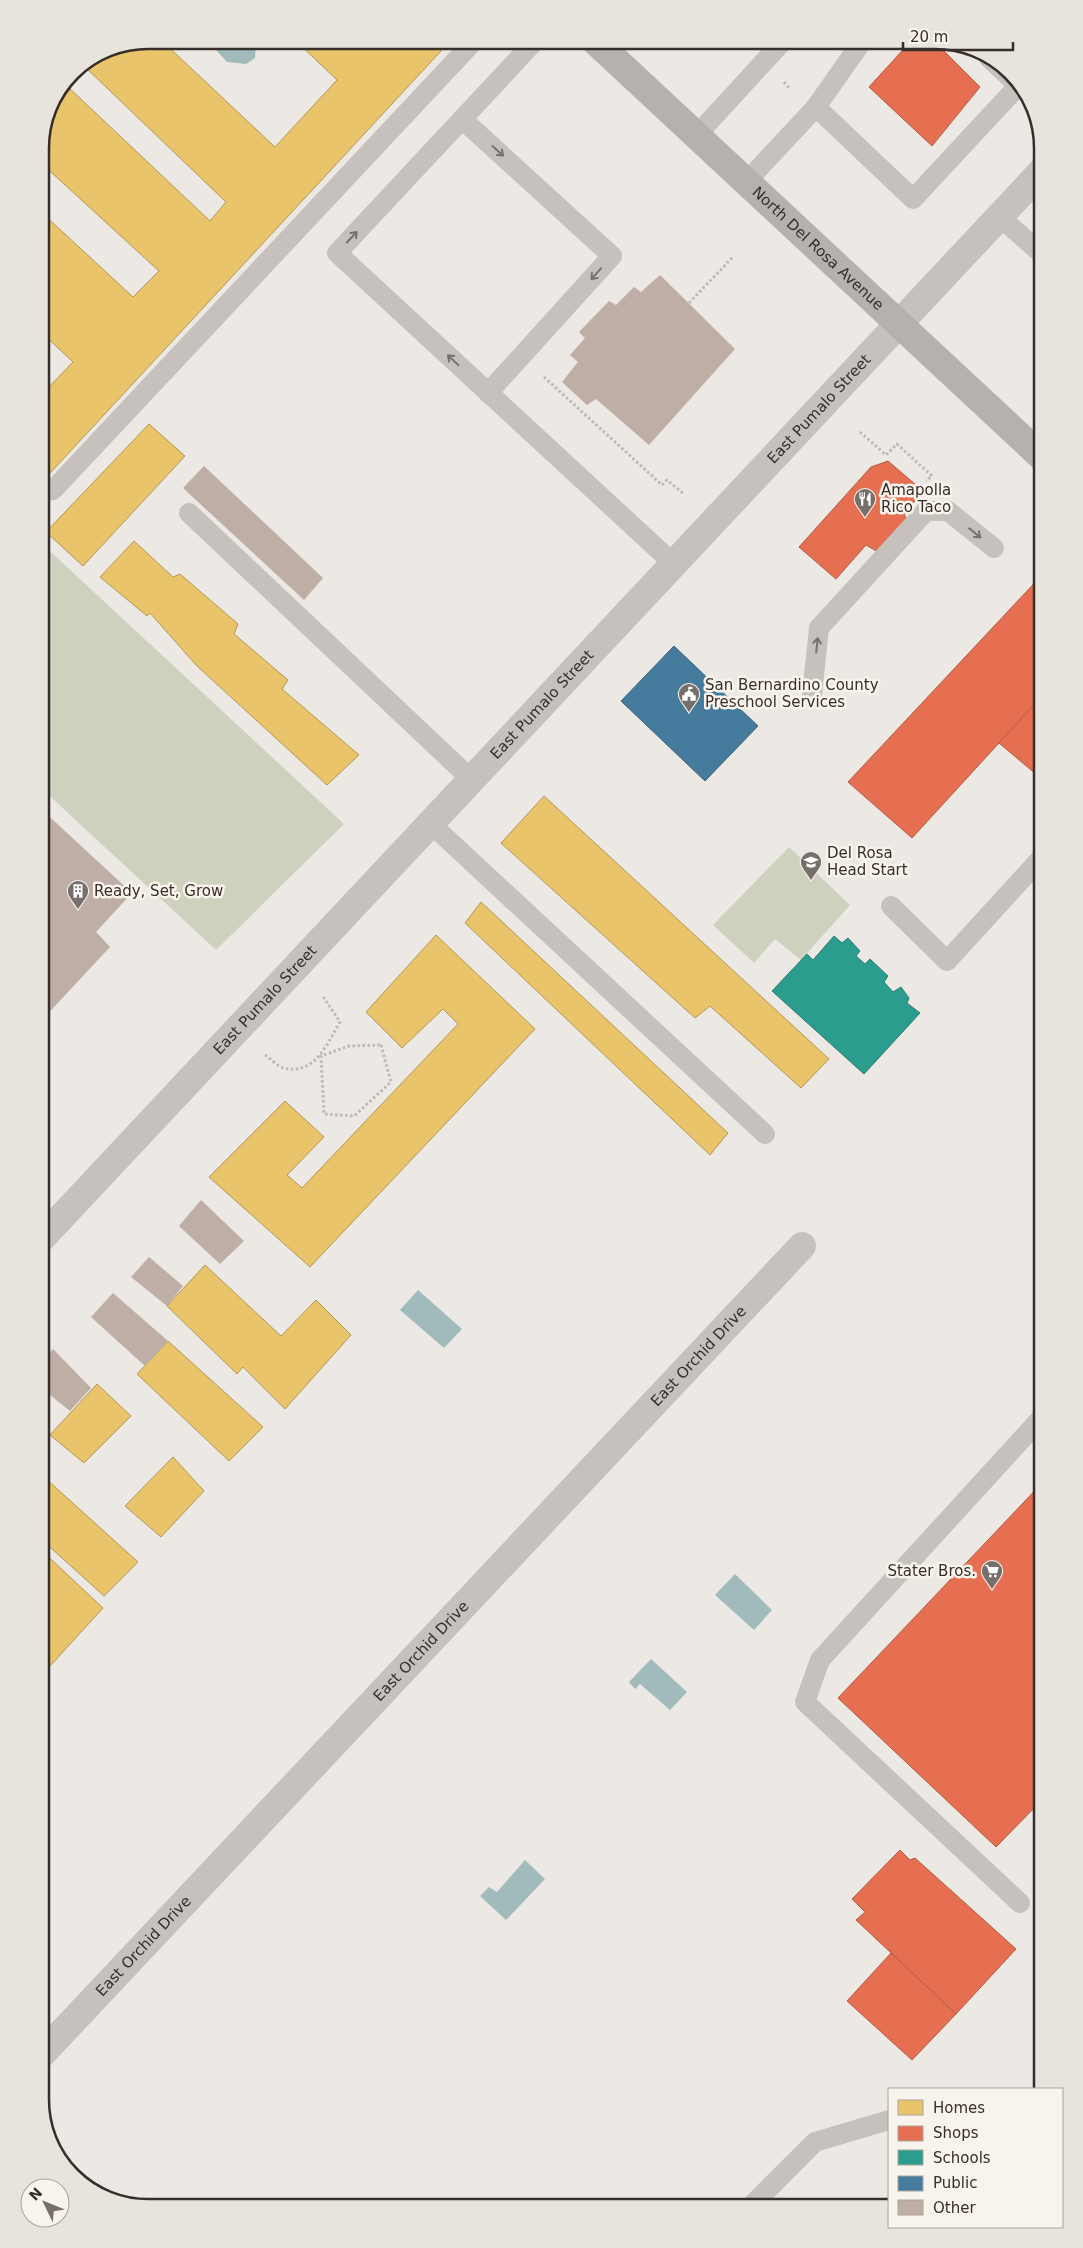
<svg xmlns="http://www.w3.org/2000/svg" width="1083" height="2248" font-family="'DejaVu Sans',sans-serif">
<rect width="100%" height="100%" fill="#ece8e3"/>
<g fill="#cdd1be">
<path d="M 40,542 L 344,824 L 216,950 L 40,787 Z"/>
<path d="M 789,847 L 850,905 L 801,960 L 775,939 L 754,963 L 713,925 Z"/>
</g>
<g fill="#a1bbbc">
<path d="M 207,40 L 256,40 L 255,58 L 246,64 L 227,62 Z"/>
<path d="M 418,1290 L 462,1329 L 444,1348 L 400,1310 Z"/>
<path d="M 735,1574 L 772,1610 L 754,1630 L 715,1595 Z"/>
<path d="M 651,1659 L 687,1692 L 670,1710 L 640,1684 L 635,1689 L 629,1682 Z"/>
<path d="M 525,1860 L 545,1879 L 506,1920 L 480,1896 L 489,1887 L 497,1892 Z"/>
</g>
<g fill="#e9c46a" stroke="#b39757">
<path d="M 147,40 L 161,40 L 275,147 L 337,80 L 295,40 L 429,40 L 441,51 L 40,484 L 40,380 L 48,388 L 73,362 L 40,331 L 40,211 L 133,297 L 159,271 L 40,162 L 40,141 L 50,102 L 66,85 L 210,221 L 226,202 L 84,66 L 89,60 L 107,48 Z"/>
<path d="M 149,424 L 185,456 L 83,566 L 46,532 Z"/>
<path d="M 134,541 L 173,577 L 180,574 L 238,624 L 234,634 L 288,680 L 282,689 L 359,755 L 327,785 L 197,666 L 150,613 L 147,616 L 100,577 Z"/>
<path d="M 544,796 L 829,1059 L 801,1088 L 710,1006 L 695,1018 L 501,843 Z"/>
<path d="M 481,902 L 728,1133 L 710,1155 L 465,923 Z"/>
<path d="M 436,935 L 535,1029 L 310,1267 L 209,1177 L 285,1101 L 324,1137 L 287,1175 L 302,1188 L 458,1024 L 443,1009 L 402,1048 L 366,1012 Z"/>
<path d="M 205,1265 L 281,1336 L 316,1300 L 351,1335 L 285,1409 L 243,1367 L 237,1374 L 167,1306 Z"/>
<path d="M 168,1341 L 263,1427 L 229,1461 L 137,1374 Z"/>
<path d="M 97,1384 L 131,1416 L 84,1463 L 50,1435 Z"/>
<path d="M 173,1457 L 204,1491 L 161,1537 L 125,1506 Z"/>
<path d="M 44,1477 L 138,1562 L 104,1596 L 40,1538 L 40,1481 Z"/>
<path d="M 40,1549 L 103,1608 L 40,1677 Z"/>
</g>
<g fill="#e76f51" stroke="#b25c45">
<path d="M 912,40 L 933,40 L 980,87 L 932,146 L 869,87 Z"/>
<path d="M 888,461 L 923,491 L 904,514 L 908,522 L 878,552 L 866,545 L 836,579 L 799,547 L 871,467 Z"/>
<path d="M 1042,575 L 1043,695 L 912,838 L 848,782 Z"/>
<path d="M 1043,695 L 1043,780 L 999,743 Z"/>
<path d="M 1043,1482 L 1043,1799 L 996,1847 L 838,1698 Z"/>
<path d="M 900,1850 L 910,1860 L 915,1858 L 1016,1949 L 956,2014 L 856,1920 L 865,1912 L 852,1899 Z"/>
<path d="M 891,1953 L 956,2014 L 912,2060 L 847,2001 Z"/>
</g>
<path fill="#2a9d8f" stroke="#2e7c71" d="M 834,936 L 842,943 L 848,938 L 860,951 L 856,956 L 865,964 L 870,959 L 888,976 L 884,982 L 893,992 L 901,987 L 909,998 L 907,1003 L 920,1013 L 864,1074 L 772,991 L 807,954 L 813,960 Z"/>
<path fill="#457b9d" stroke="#40647a" d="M 674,646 L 758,726 L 705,781 L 621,701 Z"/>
<g fill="#beaea6">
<path d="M 660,275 L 735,349 L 649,445 L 596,399 L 587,405 L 562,382 L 578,362 L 570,355 L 585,338 L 579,332 L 609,301 L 616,305 L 634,287 L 641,292 Z"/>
<path d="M 204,466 L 323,578 L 304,600 L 183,488 Z"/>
<path d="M 40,808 L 132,893 L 96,932 L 110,947 L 41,1021 Z"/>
<path d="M 201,1200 L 244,1241 L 220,1264 L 179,1226 Z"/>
<path d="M 149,1257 L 183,1286 L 167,1306 L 131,1277 Z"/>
<path d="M 113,1293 L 168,1341 L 145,1366 L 91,1317 Z"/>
<path d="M 53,1349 L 91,1388 L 70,1411 L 40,1387 L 40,1363 Z"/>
</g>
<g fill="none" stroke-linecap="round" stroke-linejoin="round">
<g stroke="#bfb9b4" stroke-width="3" stroke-dasharray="2.5 2.5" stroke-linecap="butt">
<path d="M 784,82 L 789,88"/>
<path d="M 689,303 L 733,257"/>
<path d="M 544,377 L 662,485 L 667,480 L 684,494"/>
<path d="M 860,432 L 886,455 L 897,444 L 932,476 L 926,481"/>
<path d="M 381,1045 L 391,1082 L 354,1116 L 324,1114 L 321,1056 L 349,1046 Z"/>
<path d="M 265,1055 C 270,1058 278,1067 284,1068 C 315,1076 328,1042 340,1022 L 322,995"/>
</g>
<g stroke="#c6c1bc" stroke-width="20">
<path d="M 536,40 L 337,253 L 675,565"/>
<path d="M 989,58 L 1019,86"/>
<path d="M 816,107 L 863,40"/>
<path d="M 462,119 L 612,256 L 488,393"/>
<path d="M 696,136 L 784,40"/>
<path d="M 746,182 L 816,107 L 913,199 L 1019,85"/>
<path d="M 1000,217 L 1043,255"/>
<path d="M 40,492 L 53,490 L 475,40"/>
<path d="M 189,513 L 472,780"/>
<path d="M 812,694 L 819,628 L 926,511 L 948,511 L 994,548"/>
<path d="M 431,824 L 765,1134"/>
<path d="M 891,906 L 947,961 L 1043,856"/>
<path d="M 1020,1903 L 805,1702 L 820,1660 L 1043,1416"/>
<path d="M 749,2208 L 815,2142 L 889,2120"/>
</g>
<path stroke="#c6c1bc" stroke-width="28" id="s1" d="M 40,2056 L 802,1246"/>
<path stroke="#c6c1bc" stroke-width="28" id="s2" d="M 40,1240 L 1043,170"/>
<path stroke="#b6b1ac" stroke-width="28" id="s3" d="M 594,40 L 1043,458"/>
</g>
<defs><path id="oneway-shaft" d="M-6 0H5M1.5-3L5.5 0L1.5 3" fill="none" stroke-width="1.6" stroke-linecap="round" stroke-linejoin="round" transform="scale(1.25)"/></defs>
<g stroke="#77706c">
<use href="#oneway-shaft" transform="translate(498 151) rotate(42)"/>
<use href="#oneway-shaft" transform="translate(352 237) rotate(-47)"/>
<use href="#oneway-shaft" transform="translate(596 274) rotate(132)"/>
<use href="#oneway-shaft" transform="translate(453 360) rotate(-137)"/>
<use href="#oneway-shaft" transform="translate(975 533) rotate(39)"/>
<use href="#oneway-shaft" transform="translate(817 645) rotate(-84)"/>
</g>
<defs>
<g id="restaurant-pin" transform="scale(1.125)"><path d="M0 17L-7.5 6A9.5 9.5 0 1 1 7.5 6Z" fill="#766f6b" stroke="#f8f3eb"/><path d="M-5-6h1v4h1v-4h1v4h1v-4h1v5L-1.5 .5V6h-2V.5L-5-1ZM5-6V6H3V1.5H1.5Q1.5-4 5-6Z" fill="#fff"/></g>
<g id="civic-pin" transform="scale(1.125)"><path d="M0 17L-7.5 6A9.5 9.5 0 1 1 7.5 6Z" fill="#766f6b" stroke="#f8f3eb"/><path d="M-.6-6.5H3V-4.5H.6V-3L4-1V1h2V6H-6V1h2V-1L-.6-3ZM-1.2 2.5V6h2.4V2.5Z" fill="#fff"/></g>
<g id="school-pin" transform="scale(1.125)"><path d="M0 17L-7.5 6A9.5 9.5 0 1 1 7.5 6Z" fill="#766f6b" stroke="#f8f3eb"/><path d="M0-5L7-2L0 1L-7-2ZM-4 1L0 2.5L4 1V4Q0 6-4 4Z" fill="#fff"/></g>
<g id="building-pin" transform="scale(1.125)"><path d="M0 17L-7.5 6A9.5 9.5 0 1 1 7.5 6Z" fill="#766f6b" stroke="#f8f3eb"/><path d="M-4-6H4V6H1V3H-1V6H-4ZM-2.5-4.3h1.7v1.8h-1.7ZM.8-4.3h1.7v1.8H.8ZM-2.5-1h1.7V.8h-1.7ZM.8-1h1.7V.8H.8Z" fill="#fff"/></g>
<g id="supermarket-pin" transform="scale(1.125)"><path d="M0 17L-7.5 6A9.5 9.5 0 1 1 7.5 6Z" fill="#766f6b" stroke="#f8f3eb"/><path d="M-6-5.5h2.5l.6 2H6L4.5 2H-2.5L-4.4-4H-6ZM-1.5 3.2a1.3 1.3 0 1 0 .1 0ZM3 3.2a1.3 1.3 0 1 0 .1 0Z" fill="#fff"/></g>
</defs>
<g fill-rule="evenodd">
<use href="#restaurant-pin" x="865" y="499"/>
<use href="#civic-pin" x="689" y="694"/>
<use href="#school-pin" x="811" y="862"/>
<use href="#building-pin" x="78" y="891"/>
<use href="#supermarket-pin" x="992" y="1571"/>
</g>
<g text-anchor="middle" stroke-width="5" stroke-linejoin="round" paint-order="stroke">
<g font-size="15" fill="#362e2a" stroke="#f8f3eb">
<text dy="5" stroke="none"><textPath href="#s3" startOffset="306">North Del Rosa Avenue</textPath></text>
<text dy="5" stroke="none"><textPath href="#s2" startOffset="1139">East Pumalo Street</textPath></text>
<text dy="5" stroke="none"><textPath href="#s2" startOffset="734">East Pumalo Street</textPath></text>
<text dy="5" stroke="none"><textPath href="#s2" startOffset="329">East Pumalo Street</textPath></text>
<text dy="5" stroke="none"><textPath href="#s1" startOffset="961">East Orchid Drive</textPath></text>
<text dy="5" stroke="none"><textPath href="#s1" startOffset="556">East Orchid Drive</textPath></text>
<text dy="5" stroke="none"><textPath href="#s1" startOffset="151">East Orchid Drive</textPath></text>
</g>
<g font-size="15" fill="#362e2a" stroke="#f8f3eb" text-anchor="start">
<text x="881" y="495">Amapolla<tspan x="881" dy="17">Rico Taco</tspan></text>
<text x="705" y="690">San Bernardino County<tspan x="705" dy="17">Preschool Services</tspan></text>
<text x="827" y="858">Del Rosa<tspan x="827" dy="17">Head Start</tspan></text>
<text x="94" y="896">Ready, Set, Grow</text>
<text x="976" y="1576" text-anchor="end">Stater Bros.</text>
</g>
</g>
<path d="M0 0H1083V2248H0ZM148 49H935A99 99 0 0 1 1034 148V2100A99 99 0 0 1 935 2199H148A99 99 0 0 1 49 2100V148A99 99 0 0 1 148 49Z" fill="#e8e3dc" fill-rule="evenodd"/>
<path fill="none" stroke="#362e2a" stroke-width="2.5" d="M148 49H935A99 99 0 0 1 1034 148V2100A99 99 0 0 1 935 2199H148A99 99 0 0 1 49 2100V148A99 99 0 0 1 148 49Z"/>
<rect x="888" y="2088" width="175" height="140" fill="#f8f3eb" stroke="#aaa49e"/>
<rect x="898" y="2100" width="25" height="15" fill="#e9c46a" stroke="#aaa49e"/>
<text x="933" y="2113" font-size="15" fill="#362e2a">Homes</text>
<rect x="898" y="2126" width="25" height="15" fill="#e76f51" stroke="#aaa49e"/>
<text x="933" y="2138" font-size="15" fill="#362e2a">Shops</text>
<rect x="898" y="2150" width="25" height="15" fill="#2a9d8f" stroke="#aaa49e"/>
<text x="933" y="2163" font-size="15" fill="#362e2a">Schools</text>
<rect x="898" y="2176" width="25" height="15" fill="#457b9d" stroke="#aaa49e"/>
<text x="933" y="2188" font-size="15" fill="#362e2a">Public</text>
<rect x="898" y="2200" width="25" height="15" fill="#beaea6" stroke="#aaa49e"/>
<text x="933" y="2213" font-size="15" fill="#362e2a">Other</text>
<g transform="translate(45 2203) rotate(313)"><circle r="24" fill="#f8f3eb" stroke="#aaa49e"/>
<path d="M0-4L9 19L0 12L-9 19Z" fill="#766f6b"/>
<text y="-8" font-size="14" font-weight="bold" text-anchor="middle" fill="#362e2a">N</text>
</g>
<path d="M903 42v8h110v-8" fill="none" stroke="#362e2a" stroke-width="2.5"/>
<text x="910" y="42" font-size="15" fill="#362e2a" stroke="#f8f3eb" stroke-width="4" paint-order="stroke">20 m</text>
</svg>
